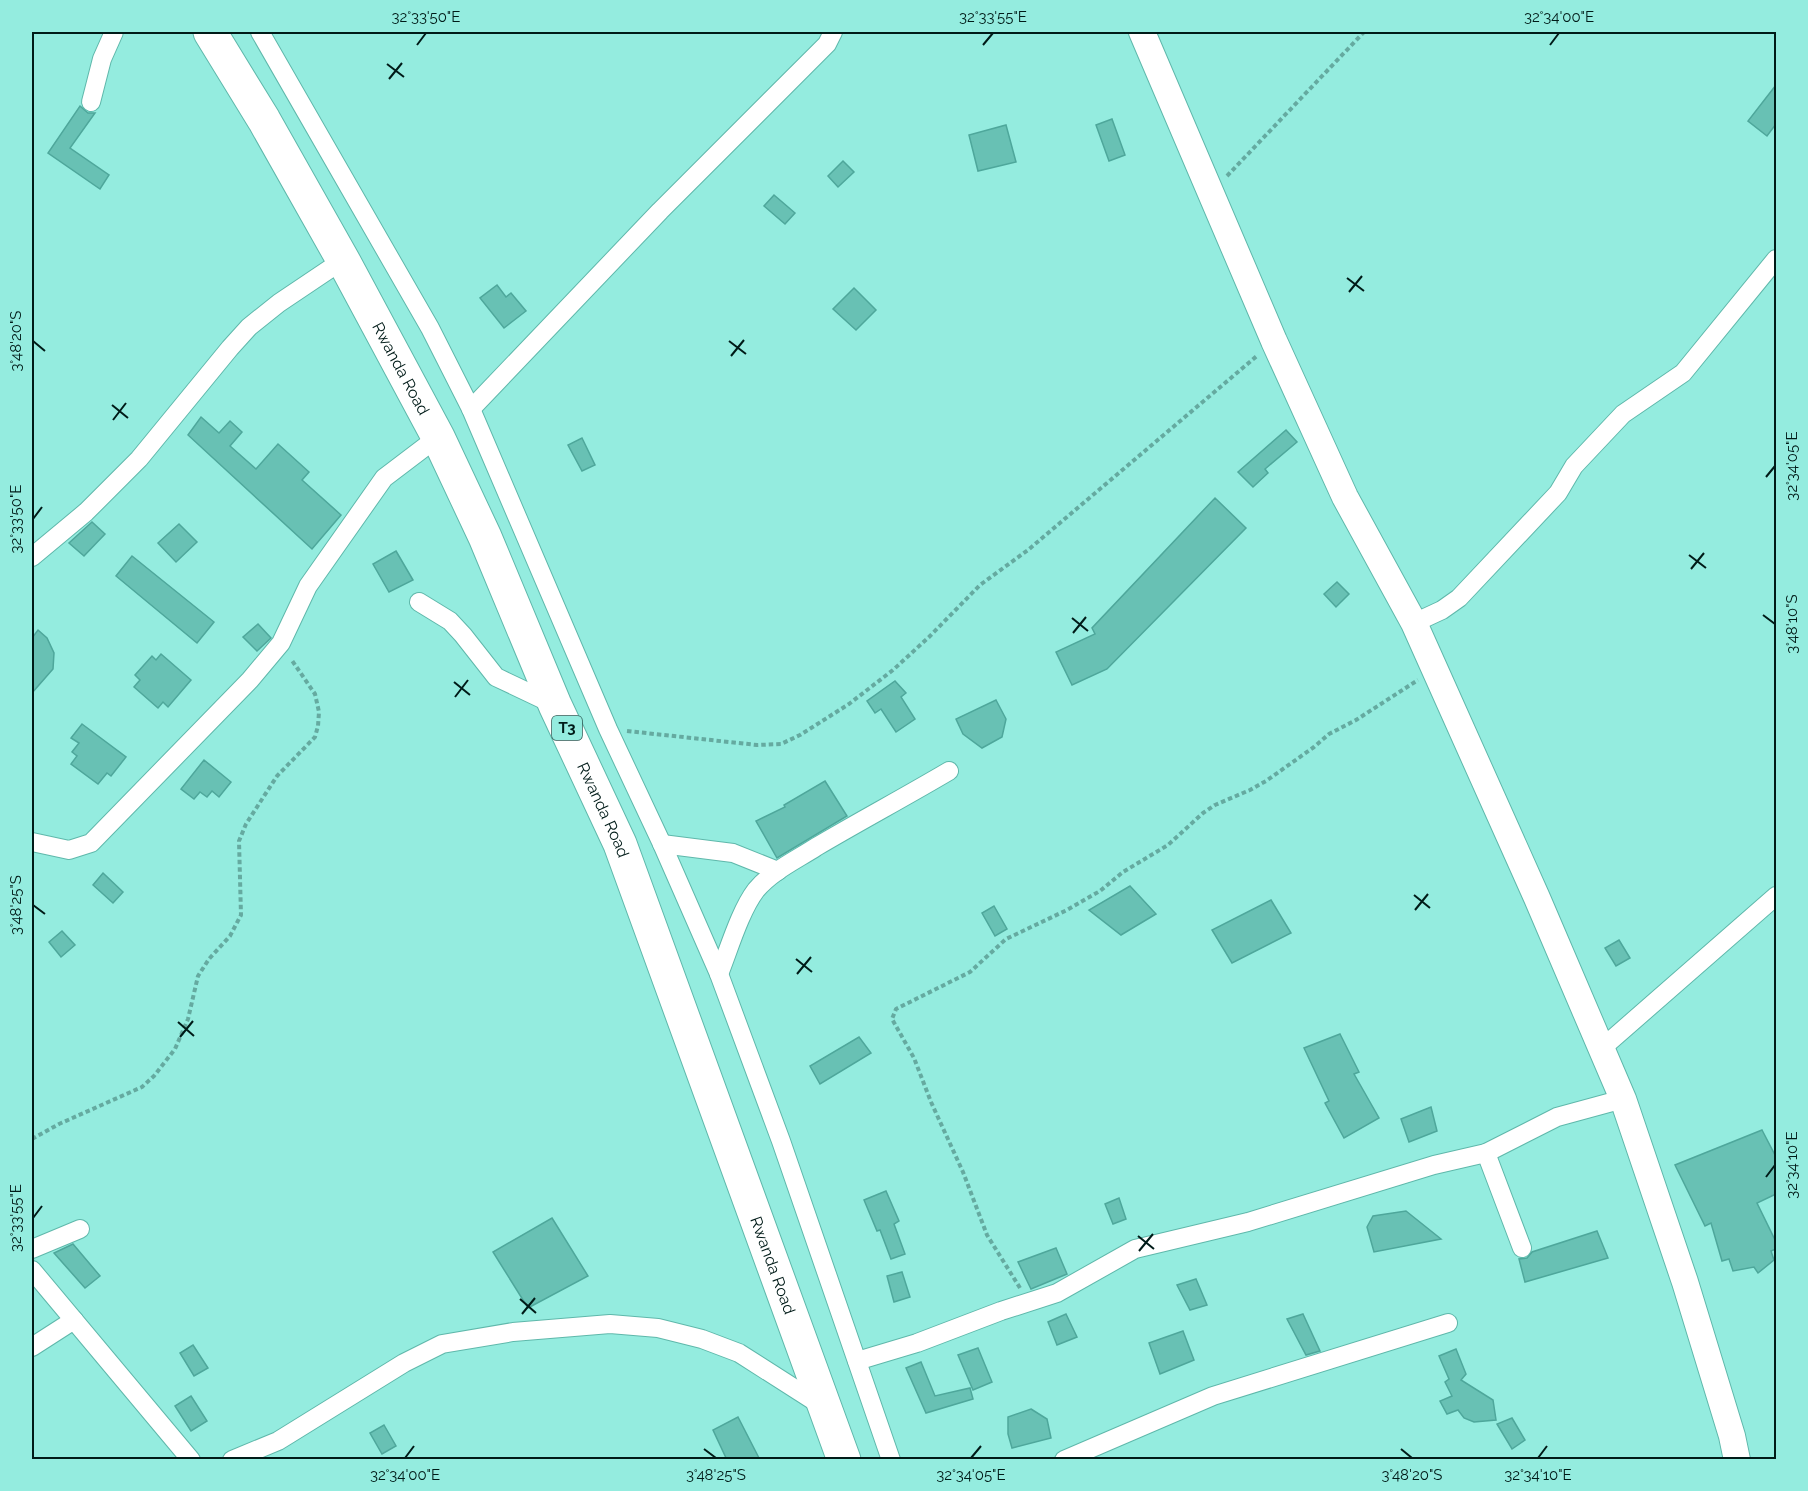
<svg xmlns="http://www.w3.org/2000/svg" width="1808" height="1491" font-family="Raleway,sans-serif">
<rect width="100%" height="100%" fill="#94ecdf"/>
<g fill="#68c1b4" stroke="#4ea79b" stroke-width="1.5">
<path d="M 1776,85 L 1776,124 L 1767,136 L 1748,121 Z"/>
<path d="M 80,106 L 88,113 L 95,113 L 70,148 L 109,175 L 100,189 L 48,153 Z"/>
<path d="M 1112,119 L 1125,155 L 1109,161 L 1096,125 Z"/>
<path d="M 1006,125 L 1016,162 L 978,171 L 969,135 Z"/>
<path d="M 843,161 L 854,172 L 838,187 L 828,176 Z"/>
<path d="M 774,195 L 795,213 L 785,224 L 764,206 Z"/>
<path d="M 497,285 L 506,297 L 511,293 L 526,311 L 504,328 L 480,298 Z"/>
<path d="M 854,288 L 876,310 L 856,330 L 833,309 Z"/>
<path d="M 201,417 L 219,433 L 230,421 L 242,432 L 230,446 L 256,469 L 278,444 L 309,472 L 302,480 L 341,515 L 312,549 L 188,435 Z"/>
<path d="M 1286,430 L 1297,442 L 1265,469 L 1268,473 L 1253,487 L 1238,472 Z"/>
<path d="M 582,438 L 595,465 L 582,471 L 568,445 Z"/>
<path d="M 1215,498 L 1246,528 L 1107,669 L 1072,685 L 1056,652 L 1095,634 L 1092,628 Z"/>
<path d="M 92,522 L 105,534 L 84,556 L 69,543 Z"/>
<path d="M 179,524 L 197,542 L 176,562 L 158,543 Z"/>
<path d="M 396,551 L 413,580 L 389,592 L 373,564 Z"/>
<path d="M 132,556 L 214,622 L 197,643 L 116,576 Z"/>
<path d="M 1337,582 L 1349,594 L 1336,607 L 1324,594 Z"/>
<path d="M 258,624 L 271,638 L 257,651 L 243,637 Z"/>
<path d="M 38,630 L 47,638 L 54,653 L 53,669 L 32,693 L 32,638 Z"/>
<path d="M 161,654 L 191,680 L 168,707 L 163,702 L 158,708 L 134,687 L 140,680 L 135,675 L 152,656 L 156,660 Z"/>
<path d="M 895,681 L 906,693 L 901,697 L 915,719 L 896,732 L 881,709 L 875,713 L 867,701 Z"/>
<path d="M 996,700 L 1006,719 L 1002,737 L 982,748 L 963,734 L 956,719 Z"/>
<path d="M 82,724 L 126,757 L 111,776 L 107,773 L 98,784 L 71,764 L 77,756 L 72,752 L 79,743 L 71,738 Z"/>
<path d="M 204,760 L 231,782 L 219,797 L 212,791 L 207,797 L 200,792 L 194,799 L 181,789 Z"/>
<path d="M 825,781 L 847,816 L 777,858 L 756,821 L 785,807 L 784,805 Z"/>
<path d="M 103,873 L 123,892 L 113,903 L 93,885 Z"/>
<path d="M 1130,886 L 1156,914 L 1121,935 L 1089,910 Z"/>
<path d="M 1271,900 L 1291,933 L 1232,963 L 1212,930 Z"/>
<path d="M 994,906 L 1007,929 L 995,936 L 982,913 Z"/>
<path d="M 62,931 L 75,945 L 61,957 L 49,942 Z"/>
<path d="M 1619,940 L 1630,958 L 1616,966 L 1605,948 Z"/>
<path d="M 1340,1034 L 1359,1072 L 1354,1074 L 1379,1118 L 1344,1138 L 1325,1103 L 1329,1101 L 1304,1048 Z"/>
<path d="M 859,1037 L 871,1053 L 820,1084 L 810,1066 Z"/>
<path d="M 1431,1107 L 1437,1131 L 1409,1142 L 1401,1119 Z"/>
<path d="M 1762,1130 L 1776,1157 L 1776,1194 L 1757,1203 L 1776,1242 L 1776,1249 L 1771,1251 L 1774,1260 L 1758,1273 L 1754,1267 L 1733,1271 L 1729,1259 L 1722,1261 L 1711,1223 L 1705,1226 L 1675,1165 Z"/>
<path d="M 886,1191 L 899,1221 L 894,1224 L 905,1254 L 891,1259 L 880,1230 L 877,1231 L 864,1200 Z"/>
<path d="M 1119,1198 L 1126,1219 L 1113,1224 L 1105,1204 Z"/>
<path d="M 1406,1211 L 1441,1239 L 1374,1252 L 1367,1227 L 1373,1216 Z"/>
<path d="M 552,1218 L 588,1276 L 528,1308 L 493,1252 Z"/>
<path d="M 1597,1231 L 1608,1258 L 1525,1282 L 1519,1259 L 1527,1258 L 1532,1252 Z"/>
<path d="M 73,1244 L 100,1276 L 85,1288 L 54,1253 Z"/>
<path d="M 1056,1248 L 1067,1274 L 1031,1289 L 1018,1262 Z"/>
<path d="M 902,1272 L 910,1297 L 894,1302 L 887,1276 Z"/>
<path d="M 1196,1279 L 1207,1305 L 1190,1310 L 1177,1285 Z"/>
<path d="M 1066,1314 L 1077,1337 L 1057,1345 L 1048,1322 Z"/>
<path d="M 1303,1314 L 1320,1351 L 1306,1355 L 1287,1319 Z"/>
<path d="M 1183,1331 L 1194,1360 L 1160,1374 L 1149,1343 Z"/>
<path d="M 193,1345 L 208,1368 L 194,1376 L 180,1353 Z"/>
<path d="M 978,1348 L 992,1382 L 973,1390 L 958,1355 Z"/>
<path d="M 1456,1349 L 1466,1374 L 1461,1380 L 1493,1400 L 1496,1420 L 1474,1422 L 1464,1418 L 1458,1410 L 1447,1414 L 1440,1401 L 1452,1396 L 1445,1382 L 1449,1379 L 1439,1356 Z"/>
<path d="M 921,1362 L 935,1396 L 970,1388 L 973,1399 L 926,1413 L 906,1368 Z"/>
<path d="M 191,1396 L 207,1421 L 191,1431 L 175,1406 Z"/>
<path d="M 1031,1409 L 1047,1419 L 1051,1438 L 1012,1448 L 1008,1434 L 1008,1417 Z"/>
<path d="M 738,1417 L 760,1460 L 727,1460 L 713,1430 Z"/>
<path d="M 1512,1418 L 1525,1440 L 1512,1449 L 1497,1424 Z"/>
<path d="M 384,1425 L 396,1446 L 382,1454 L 370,1433 Z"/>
</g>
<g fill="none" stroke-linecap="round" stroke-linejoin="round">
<g stroke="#5fb8ab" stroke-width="20">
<g id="street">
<path d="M 260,32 L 430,328 L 471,409 L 608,729 L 662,844 L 719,974 L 781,1141 L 891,1460"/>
<path d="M 91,102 L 102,59 L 114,32"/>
<path d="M 471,409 L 660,211 L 827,44 L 833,32"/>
<path d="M 32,557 L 86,512 L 139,459 L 230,348 L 249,327 L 279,303 L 343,260"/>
<path d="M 419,602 L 450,621 L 463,635 L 496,677 L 555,705"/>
<path d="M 1414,623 L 1442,610 L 1459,598 L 1558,493 L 1574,466 L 1623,414 L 1683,373 L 1776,259"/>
<path d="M 32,842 L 69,850 L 91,843 L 250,680 L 281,643 L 308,586 L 384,478 L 438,437"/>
<path d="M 662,844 L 733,853 L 778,871"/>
<path d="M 719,974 C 729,949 740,911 756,890 C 772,871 796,860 816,847 C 860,821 905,797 949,771"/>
<path d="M 1601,1049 L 1776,896"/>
<path d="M 1486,1153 L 1522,1248"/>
<path d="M 32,1249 L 80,1229"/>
<path d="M 32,1270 L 191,1460"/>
<path d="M 32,1347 L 74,1320"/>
<path d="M 857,1361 L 917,1343 L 1001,1311 L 1057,1293 L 1135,1249 L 1248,1222 L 1434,1165 L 1486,1153 L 1557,1117 L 1623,1099"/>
<path d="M 232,1460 L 278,1441 L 404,1363 L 442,1344 L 513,1332 L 610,1324 L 658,1328 L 702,1339 L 739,1353 L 822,1406"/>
<path d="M 1064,1460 L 1213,1396 L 1448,1323"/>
</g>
</g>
<g stroke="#5fb8ab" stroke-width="28">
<path id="secondary" d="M 1142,32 L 1274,341 L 1345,497 L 1414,623 L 1537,898 L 1623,1099 L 1685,1282 L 1732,1436 L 1737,1460"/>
</g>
<g stroke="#5fb8ab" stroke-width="35">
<g id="highway">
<path id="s1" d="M 210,32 L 264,120 L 343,260 L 438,437 L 485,537 L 555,705 L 620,844 L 844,1460"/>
</g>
</g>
<g stroke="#65aaa0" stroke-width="4" stroke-dasharray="4.5 3" stroke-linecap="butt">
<path d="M 1227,176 L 1364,32"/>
<path d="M 627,731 L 757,745 L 781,744 L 800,735 L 849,704 L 893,670 L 929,637 L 980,585 L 1028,550 L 1258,355"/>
<path d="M 32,1139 L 59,1124 L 142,1087 L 154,1076 L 175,1049 L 188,1019 L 198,976 L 209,959 L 230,936 L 241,915 L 239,841 L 246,824 L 277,776 L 315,737 L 318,726 L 319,712 L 315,694 L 291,659"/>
<path d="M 1020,1288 L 987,1235 L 963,1172 L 931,1102 L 914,1058 L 892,1019 L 896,1009 L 970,972 L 1006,939 L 1067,910 L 1100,891 L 1123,872 L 1168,845 L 1203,813 L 1215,805 L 1250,790 L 1266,781 L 1314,747 L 1329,734 L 1356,720 L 1418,680"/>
</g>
<use href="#street" stroke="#fff" stroke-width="18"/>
<use href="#secondary" stroke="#fff" stroke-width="26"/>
<use href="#highway" stroke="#fff" stroke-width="33"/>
</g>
<path fill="none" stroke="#001b18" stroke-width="2" d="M 417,45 L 426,33M 983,45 L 993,33M 1550,45 L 1559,33M 387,64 L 404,77M 389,79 L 402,63M 1347,278 L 1364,291M 1349,292 L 1362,276M 33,341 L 45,351M 729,341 L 746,354M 731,356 L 744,340M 112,405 L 128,418M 113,420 L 126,403M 1766,477 L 1775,466M 33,519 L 42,507M 1689,555 L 1706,568M 1691,569 L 1704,553M 1763,615 L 1775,624M 1072,618 L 1088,631M 1073,633 L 1086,617M 454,682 L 470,695M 455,697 L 468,680M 1414,895 L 1430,908M 33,905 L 45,914M 1415,910 L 1428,894M 796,959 L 812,972M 797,974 L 811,957M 178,1022 L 194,1036M 180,1037 L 193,1021M 1766,1177 L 1775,1165M 33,1218 L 42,1206M 1138,1236 L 1154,1249M 1139,1251 L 1153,1234M 520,1299 L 536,1313M 522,1314 L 535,1298M 704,1449 L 716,1458M 1401,1449 L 1412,1458M 405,1458 L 414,1446M 971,1458 L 981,1446M 1538,1458 L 1547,1446"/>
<g text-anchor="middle" stroke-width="4.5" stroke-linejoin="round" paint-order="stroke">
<rect fill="#94ecdf" stroke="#2c5a54" stroke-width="1.5" x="552" y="716" width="30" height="24" rx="4.5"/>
<g font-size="15" font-weight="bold" fill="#001b18">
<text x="567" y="733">T3</text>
</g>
<g font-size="16" fill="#001b18" stroke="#94ecdf">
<text dy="6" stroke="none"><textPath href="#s1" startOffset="387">Rwanda Road</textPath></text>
<text dy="6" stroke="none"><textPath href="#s1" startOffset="873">Rwanda Road</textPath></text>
<text dy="6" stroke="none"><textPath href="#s1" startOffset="1359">Rwanda Road</textPath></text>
</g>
</g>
<rect width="1808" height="1491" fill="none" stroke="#94ecdf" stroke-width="66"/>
<rect x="33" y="33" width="1742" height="1425" fill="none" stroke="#001b18" stroke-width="2"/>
<g font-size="15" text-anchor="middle" fill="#001b18">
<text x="426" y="22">32°33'50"E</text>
<text x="993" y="22">32°33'55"E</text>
<text x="1559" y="22">32°34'00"E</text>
<text transform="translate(16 341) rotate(-90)" y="5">3°48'20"S</text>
<text transform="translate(1792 466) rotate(-90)" y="5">32°34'05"E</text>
<text transform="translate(16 519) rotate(-90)" y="5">32°33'50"E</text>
<text transform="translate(1792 624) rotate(-90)" y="5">3°48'10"S</text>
<text transform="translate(16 905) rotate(-90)" y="5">3°48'25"S</text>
<text transform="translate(1792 1165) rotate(-90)" y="5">32°34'10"E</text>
<text transform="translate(16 1218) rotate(-90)" y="5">32°33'55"E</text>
<text x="405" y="1480">32°34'00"E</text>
<text x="716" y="1480">3°48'25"S</text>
<text x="971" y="1480">32°34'05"E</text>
<text x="1412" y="1480">3°48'20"S</text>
<text x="1538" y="1480">32°34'10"E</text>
</g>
</svg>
